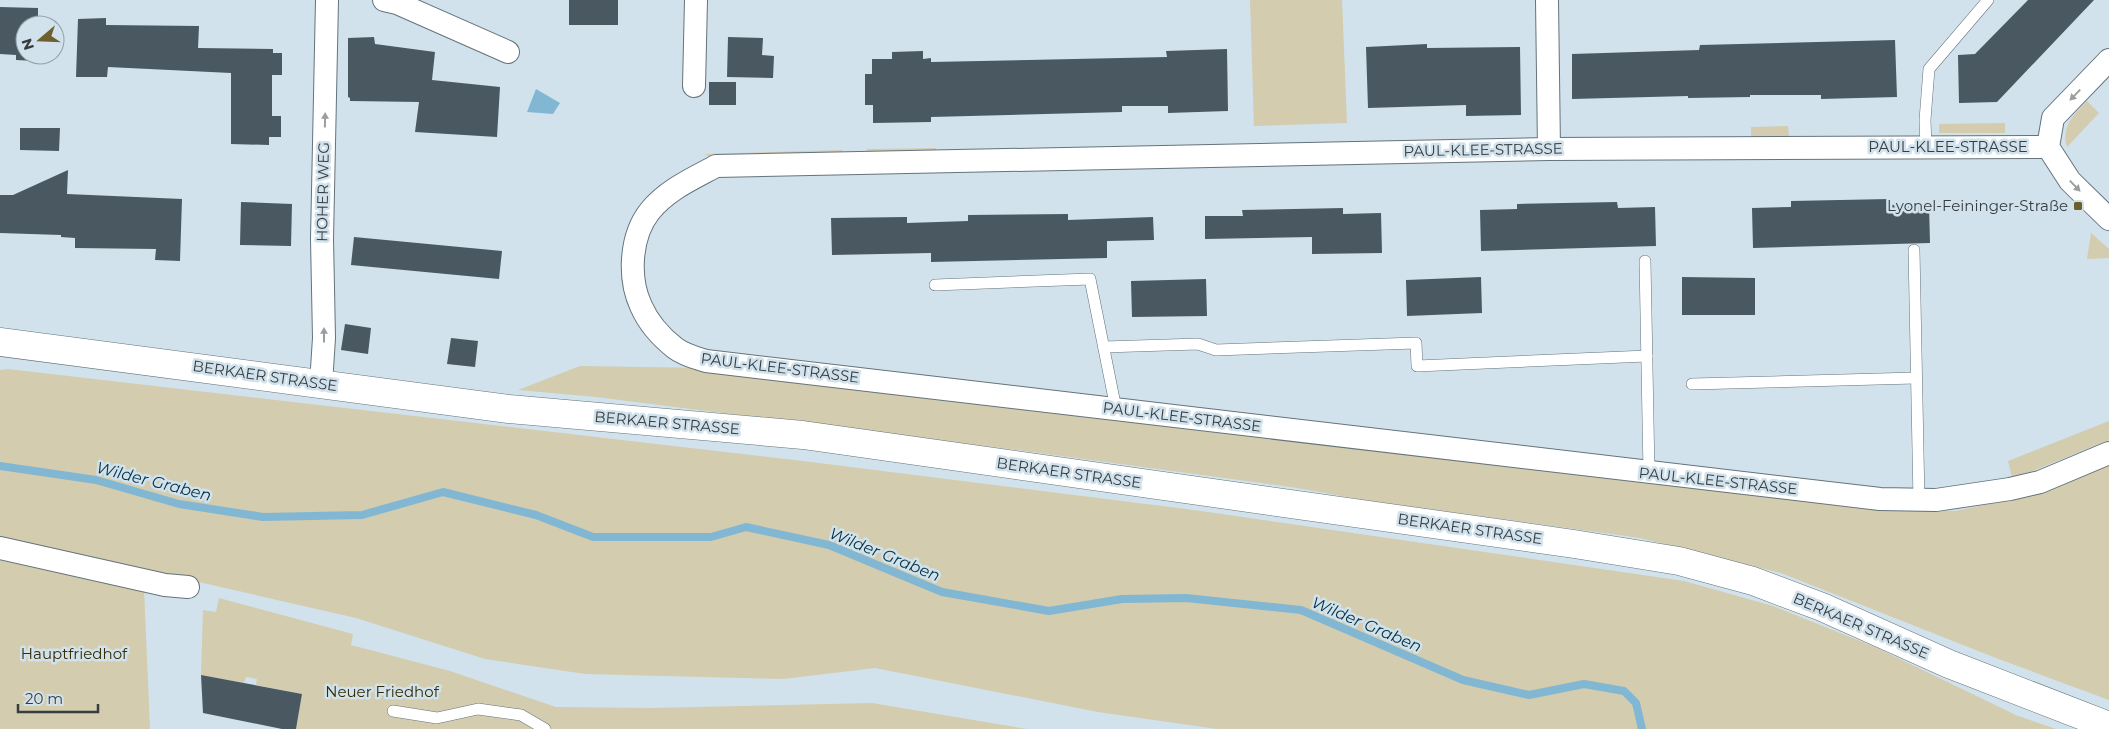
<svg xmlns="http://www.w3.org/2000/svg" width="2109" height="729" font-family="Montserrat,sans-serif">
<rect width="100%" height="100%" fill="#d1e2ec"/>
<g fill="#d3ccae">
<path d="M 1250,0 L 1342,0 L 1347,123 L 1254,126 Z"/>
<path d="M 2087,101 L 2099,113 L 2067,147 C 2061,126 2073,116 2087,101 Z"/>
<path d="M 2005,123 L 2005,133 L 1939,133 L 1939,124 Z"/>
<path d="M 1788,126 L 1789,137 L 1751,137 L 1751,127 Z"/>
<path d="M 936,148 L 936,156 L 867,158 L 867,149 Z"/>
<path d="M 842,150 L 842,159 L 722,162 L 704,154 Z"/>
<path d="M 2091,233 L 2109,249 L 2109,258 L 2087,259 Z"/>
<path d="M 580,366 L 706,368 L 1835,505 L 1955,511 L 2042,493 L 2109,465 L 2109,700 L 1996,658 L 1781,573 L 1640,538 L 1364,500 L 1297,488 L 1017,450 L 596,397 L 518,390 Z"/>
<path d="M 8,369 L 803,461 L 1194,510 L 1684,581 L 1773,606 L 1875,647 L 2018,716 L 2056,729 L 1217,729 L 1098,712 L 875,668 L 783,679 L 585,674 L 485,659 L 356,618 L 190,580 L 0,544 L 0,370 Z"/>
<path d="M 2109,421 L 2109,440 L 2030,472 L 2012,477 L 2008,461 Z"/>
<path d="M 0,560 L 144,588 L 150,729 L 0,729 Z"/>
<path d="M 219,598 L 353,634 L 351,645 L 450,671 L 556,707 L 651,708 L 872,703 L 1027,729 L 296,729 L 302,694 L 256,685 L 257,679 L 246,677 L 244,683 L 201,675 L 203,610 L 216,612 Z"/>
</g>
<path fill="#82b7d3" d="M 536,89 L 560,103 L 553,114 L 527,112 Z"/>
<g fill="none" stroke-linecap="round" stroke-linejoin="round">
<path stroke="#82b7d3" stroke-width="8" d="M 0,466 L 96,480 L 179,504 L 263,517 L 362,515 L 443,492 L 536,515 L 593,537 L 711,537 L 746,527 L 829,545 L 942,592 L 1049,611 L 1122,599 L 1186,598 L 1301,610 L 1463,680 L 1529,695 L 1584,684 L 1624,691 L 1636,703 L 1642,729"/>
</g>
<g fill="#4a5961">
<rect x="569" y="0" width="49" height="25"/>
<path d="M 2028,0 L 2094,0 L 1997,102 L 1959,103 L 1958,55 L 1975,54 Z"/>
<path d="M 0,7 L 38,8 L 38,25 L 25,25 L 25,55 L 37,55 L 36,61 L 16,60 L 16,55 L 0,54 Z"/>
<path d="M 106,18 L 106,25 L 199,26 L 198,48 L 273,49 L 273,53 L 282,53 L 282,75 L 272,75 L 272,116 L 281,116 L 281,137 L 269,137 L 269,145 L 231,144 L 231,73 L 108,67 L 107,77 L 76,77 L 78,19 Z"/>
<path d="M 374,37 L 375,44 L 435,52 L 432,80 L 500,87 L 497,137 L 415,132 L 419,102 L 350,101 L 350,98 L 348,97 L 348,38 Z"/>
<path d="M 728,37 L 763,38 L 762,55 L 774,56 L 773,78 L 727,77 Z"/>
<path d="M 1895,40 L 1897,97 L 1821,99 L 1821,95 L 1750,95 L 1750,97 L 1688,98 L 1688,96 L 1572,99 L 1572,54 L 1699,50 L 1700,45 Z"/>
<path d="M 1427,44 L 1427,48 L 1520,47 L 1521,115 L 1466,116 L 1466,105 L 1368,108 L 1366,47 Z"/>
<path d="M 1227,49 L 1228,111 L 1168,113 L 1168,106 L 1122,106 L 1122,112 L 931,117 L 931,122 L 873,123 L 873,105 L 865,105 L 865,74 L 872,74 L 872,59 L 892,59 L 892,52 L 923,51 L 923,59 L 931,58 L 931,62 L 1167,57 L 1166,51 Z"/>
<rect x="709" y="82" width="27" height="23"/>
<path d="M 20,128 L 60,128 L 59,151 L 20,150 Z"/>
<path d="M 68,170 L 67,194 L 182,199 L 180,261 L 155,260 L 156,249 L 75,248 L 75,238 L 61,237 L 61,235 L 0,233 L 0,195 L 13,195 Z"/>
<path d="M 1889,199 L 1889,205 L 1929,204 L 1930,243 L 1753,248 L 1752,208 L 1791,207 L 1791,201 Z"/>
<path d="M 241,202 L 292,204 L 291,246 L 240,245 Z"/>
<path d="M 1617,202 L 1618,208 L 1655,207 L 1656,246 L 1481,251 L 1480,210 L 1517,209 L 1517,204 Z"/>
<path d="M 1343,208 L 1343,214 L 1381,213 L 1382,253 L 1312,254 L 1312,237 L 1205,239 L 1205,216 L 1243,216 L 1242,210 Z"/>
<path d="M 1068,214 L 1068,220 L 1153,217 L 1154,240 L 1107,241 L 1107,258 L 931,262 L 931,253 L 832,255 L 831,218 L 907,217 L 907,223 L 968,221 L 968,215 Z"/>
<path d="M 354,237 L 502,251 L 499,279 L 351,265 Z"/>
<path d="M 1481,277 L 1482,313 L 1407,316 L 1406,280 Z"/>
<path d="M 1682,277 L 1755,278 L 1755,315 L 1682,315 Z"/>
<path d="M 1206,279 L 1207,316 L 1132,317 L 1131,281 Z"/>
<path d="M 345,324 L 371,328 L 368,354 L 341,350 Z"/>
<path d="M 451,338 L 478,341 L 475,367 L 447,364 Z"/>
<path d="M 201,675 L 302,694 L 296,729 L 282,729 L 203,713 Z"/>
</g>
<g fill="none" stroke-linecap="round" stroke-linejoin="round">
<g stroke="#64737c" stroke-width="12">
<g id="service">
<path d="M 1926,147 L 1925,120 L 1929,69 L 1988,0"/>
<path d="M 1914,250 L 1919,501"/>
<path d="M 1645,261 L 1649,473"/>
<path d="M 935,285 L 1090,279 L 1116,409"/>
<path d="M 1104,347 L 1198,344 L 1216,350 L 1416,343 L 1417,366 L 1647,356"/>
<path d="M 1692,384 L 1915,378"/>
<path d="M 393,711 L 437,718 L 478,709 L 521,715 L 545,729"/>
</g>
</g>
<g stroke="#64737c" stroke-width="24">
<g id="minor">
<path d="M 384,0 L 397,3 L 508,52"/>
<path d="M 1547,0 L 1549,149"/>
<path d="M 2109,60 L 2053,118 L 2048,147 L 2070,181 L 2109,219"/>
<path d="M 694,86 L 696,0"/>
<path d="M 2048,147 L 1549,149 L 716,166 C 692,179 667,190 650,211 C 630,236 628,278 641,306 C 648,322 661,337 675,348 C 684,355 696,358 706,361 L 1880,499 L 1936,500 L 2010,489 L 2040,482 L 2109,453"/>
<path d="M 321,384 L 324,338 L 322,239 L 327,0"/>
<path d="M 0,548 L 165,585 L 188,587"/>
</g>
</g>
<g stroke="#64737c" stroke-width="29">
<path id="secondary" d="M 0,342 L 509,409 L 803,435 L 1574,544 L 1679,561 L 1753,581 L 1822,607 L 1949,664 L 2109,726"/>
</g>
<use href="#service" stroke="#fff" stroke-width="11"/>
<use href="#minor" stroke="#fff" stroke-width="22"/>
<use href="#secondary" stroke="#fff" stroke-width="28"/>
</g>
<defs><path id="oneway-solid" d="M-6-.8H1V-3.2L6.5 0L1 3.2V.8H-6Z" transform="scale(1.25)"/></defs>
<g fill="#9a9ea0">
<use href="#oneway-solid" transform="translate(2075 95) rotate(134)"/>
<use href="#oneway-solid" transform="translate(325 120) rotate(-89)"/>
<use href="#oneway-solid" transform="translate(2075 186) rotate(46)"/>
<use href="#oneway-solid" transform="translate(324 335) rotate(-90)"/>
</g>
<rect fill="#6d602d" stroke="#d1e2ec" stroke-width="2" x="2073" y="201" width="10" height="10" rx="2.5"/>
<g text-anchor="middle" stroke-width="5" stroke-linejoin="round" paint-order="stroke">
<g font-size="15" fill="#363d41" stroke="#d1e2ec">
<text x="1948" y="152">PAUL-KLEE-STRASSE</text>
<text transform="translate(1483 150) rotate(-1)" y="5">PAUL-KLEE-STRASSE</text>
<text transform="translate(323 192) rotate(-89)" y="5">HOHER WEG</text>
<text transform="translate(780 368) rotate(7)" y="5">PAUL-KLEE-STRASSE</text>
<text transform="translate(265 376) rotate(8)" y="5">BERKAER STRASSE</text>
<text transform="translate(1182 417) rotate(7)" y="5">PAUL-KLEE-STRASSE</text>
<text transform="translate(667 423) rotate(5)" y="5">BERKAER STRASSE</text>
<text transform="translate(1069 473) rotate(8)" y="5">BERKAER STRASSE</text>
<text transform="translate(1718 481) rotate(6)" y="5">PAUL-KLEE-STRASSE</text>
<text transform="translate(1470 529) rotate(8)" y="5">BERKAER STRASSE</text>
<text transform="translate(1861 626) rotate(23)" y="5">BERKAER STRASSE</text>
</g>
<g font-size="15" fill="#363d41" stroke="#d1e2ec" text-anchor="end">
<text x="2068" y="211">Lyonel-Feininger-Straße</text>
</g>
<g font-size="15" fill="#352c01" stroke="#d1e2ec">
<text x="74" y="659">Hauptfriedhof</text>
<text x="382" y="697">Neuer Friedhof</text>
</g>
<g font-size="16" font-style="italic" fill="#023245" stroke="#d1e2ec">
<text transform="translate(154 481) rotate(14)" y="6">Wilder Graben</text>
<text transform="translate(885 554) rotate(22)" y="6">Wilder Graben</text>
<text transform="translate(1367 624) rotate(23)" y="6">Wilder Graben</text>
</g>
</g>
<g transform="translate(40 40) rotate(251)"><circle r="24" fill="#d1e2ec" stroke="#93a0a8"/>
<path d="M0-4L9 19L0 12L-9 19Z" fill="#6d602d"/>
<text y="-8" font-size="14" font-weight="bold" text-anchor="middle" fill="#363d41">N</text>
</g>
<path d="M18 704v8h80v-8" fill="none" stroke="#363d41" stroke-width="2.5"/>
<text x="25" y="704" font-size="15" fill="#363d41" stroke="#d1e2ec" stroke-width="4" paint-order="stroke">20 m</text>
</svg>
